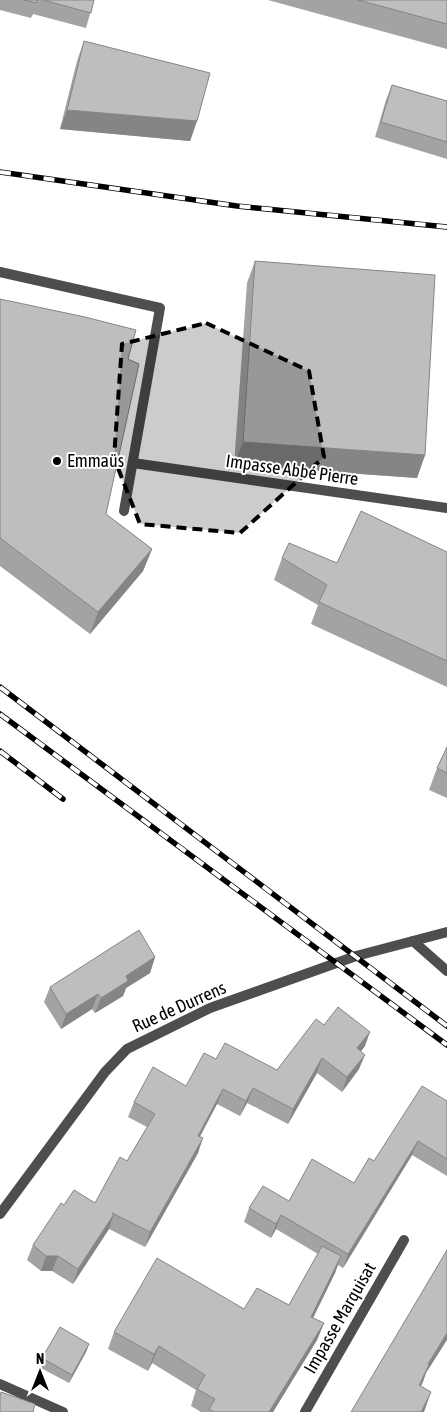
<svg xmlns="http://www.w3.org/2000/svg" width="447" height="1412" font-family="'Asap Condensed',sans-serif">
<rect width="100%" height="100%" fill="#fff"/>
<g fill="none" stroke-linecap="round" stroke-linejoin="round">
<g stroke="#4e4e4e" stroke-width="10">
<path d="M 0,272 L 160,308 L 124,511"/>
<path d="M 133,463 L 447,508"/>
</g>
<g stroke="#4e4e4e" stroke-width="10">
<path d="M 413,941 L 447,971"/>
<path d="M 0,1214 L 105,1072 L 127,1049 L 210,1008 L 356,956 L 447,932"/>
<path d="M 0,1384 L 63,1412"/>
<path d="M 305,1412 L 404,1240"/>
</g>
<g stroke="#000" stroke-width="5.5">
<g id="rail">
<path d="M 0,172 L 237,206 L 447,227"/>
<path d="M 0,687 L 447,1026"/>
<path d="M 0,714 L 447,1045"/>
<path d="M 0,751 L 63,799"/>
</g>
</g>
<use href="#rail" stroke="#fff" stroke-width="4" stroke-dasharray="11" stroke-linecap="butt"/>
</g>
<g fill="#a3a3a3">
<path d="M 0,0 L 94,0 L 86,28 L 33,14 L 31,18 L 0,10 Z"/>
<path d="M 268,0 L 447,0 L 447,49 Z"/>
<path d="M 84,41 L 197,121 L 190,141 L 60,129 L 77,61 Z"/>
<path d="M 392,85 L 447,101 L 447,159 L 375,137 L 386,100 Z"/>
<path d="M 255,261 L 425,455 L 417,478 L 234,465 L 247,283 Z"/>
<path d="M 0,299 L 128,359 L 106,514 L 152,549 L 143,571 L 90,634 L 0,566 Z"/>
<path d="M 447,552 L 447,687 L 311,624 L 318,605 L 274,580 L 282,558 L 337,563 Z"/>
<path d="M 447,747 L 447,798 L 429,790 L 437,768 Z"/>
<path d="M 155,957 L 150,973 L 126,988 L 123,996 L 95,1013 L 92,1009 L 61,1029 L 44,1002 L 50,987 Z"/>
<path d="M 324,1025 L 365,1046 L 361,1051 L 359,1069 L 342,1092 L 317,1073 L 288,1124 L 247,1103 L 240,1116 L 217,1104 L 200,1137 L 198,1153 L 145,1247 L 109,1229 L 73,1284 L 52,1271 L 41,1271 L 27,1260 L 33,1245 L 64,1205 L 95,1203 L 127,1161 L 147,1127 L 128,1117 L 134,1102 L 186,1086 L 216,1059 L 277,1070 Z"/>
<path d="M 447,1101 L 447,1176 L 412,1155 L 343,1268 L 338,1265 L 335,1273 L 313,1318 L 324,1323 L 317,1340 L 273,1412 L 201,1412 L 191,1406 L 196,1390 L 152,1363 L 148,1371 L 108,1349 L 114,1332 L 244,1309 L 289,1305 L 318,1254 L 276,1229 L 271,1238 L 244,1222 L 249,1208 L 289,1201 L 354,1183 L 374,1161 Z"/>
<path d="M 89,1344 L 86,1352 L 69,1383 L 39,1367 L 42,1358 Z"/>
</g>
<g fill="#858585">
<path d="M 67,110 L 197,121 L 190,141 L 60,129 Z"/>
<path d="M 243,442 L 425,455 L 417,478 L 234,465 Z"/>
<path d="M 152,549 L 143,571 L 90,634 L 98,612 Z"/>
<path d="M 155,957 L 150,973 L 126,988 L 123,996 L 95,1013 L 101,998 L 126,976 Z"/>
<path d="M 98,994 L 92,1009 L 61,1029 L 66,1014 Z"/>
<path d="M 370,1032 L 365,1046 L 352,1063 L 357,1048 Z"/>
<path d="M 365,1055 L 359,1069 L 342,1092 L 347,1077 Z"/>
<path d="M 322,1058 L 317,1073 L 288,1124 L 293,1109 Z"/>
<path d="M 253,1088 L 247,1103 L 240,1116 L 246,1101 Z"/>
<path d="M 223,1089 L 217,1104 L 192,1150 L 198,1136 Z"/>
<path d="M 203,1138 L 198,1153 L 145,1247 L 150,1232 Z"/>
<path d="M 418,1141 L 412,1155 L 343,1268 L 348,1254 Z"/>
<path d="M 114,1214 L 109,1229 L 73,1284 L 78,1269 Z"/>
<path d="M 281,1215 L 276,1229 L 271,1238 L 276,1224 Z"/>
<path d="M 46,1256 L 58,1256 L 52,1271 L 41,1271 Z"/>
<path d="M 341,1256 L 335,1273 L 305,1334 L 311,1317 Z"/>
<path d="M 324,1323 L 317,1340 L 273,1412 L 269,1412 Z"/>
<path d="M 447,1333 L 447,1340 L 426,1373 L 423,1382 L 413,1402 L 428,1364 Z"/>
<path d="M 89,1344 L 86,1352 L 69,1383 L 72,1375 Z"/>
<path d="M 159,1346 L 152,1363 L 148,1371 L 154,1354 Z"/>
<path d="M 431,1392 L 424,1412 L 421,1412 Z"/>
</g>
<g fill="#bebebe" stroke="#858585">
<path d="M 24,0 L 37,0 L 36,3 Z"/>
<path d="M 43,0 L 94,0 L 91,13 Z"/>
<path d="M 358,0 L 447,0 L 447,24 Z"/>
<path d="M 84,41 L 210,73 L 197,121 L 67,110 Z"/>
<path d="M 392,85 L 447,101 L 447,142 L 381,122 Z"/>
<path d="M 255,261 L 435,275 L 425,455 L 243,442 Z"/>
<path d="M 0,299 L 85,317 L 136,330 L 128,359 L 139,364 L 106,514 L 152,549 L 98,612 L 0,538 Z"/>
<path d="M 361,511 L 447,552 L 447,661 L 319,602 L 327,585 L 282,558 L 289,543 L 337,563 Z"/>
<path d="M 447,747 L 447,773 L 437,768 Z"/>
<path d="M 139,930 L 155,957 L 126,976 L 128,981 L 101,998 L 98,994 L 66,1014 L 50,987 Z"/>
<path d="M 338,1007 L 370,1032 L 357,1048 L 365,1055 L 347,1077 L 322,1058 L 293,1109 L 253,1088 L 246,1101 L 223,1089 L 198,1136 L 203,1138 L 150,1232 L 112,1213 L 114,1214 L 78,1269 L 58,1256 L 46,1256 L 33,1245 L 61,1203 L 64,1205 L 74,1190 L 95,1203 L 120,1157 L 127,1161 L 155,1114 L 134,1102 L 153,1067 L 186,1086 L 204,1053 L 216,1059 L 225,1043 L 277,1070 L 316,1019 L 324,1025 Z"/>
<path d="M 422,1086 L 447,1101 L 447,1159 L 418,1141 L 348,1254 L 281,1215 L 276,1224 L 249,1208 L 263,1186 L 289,1201 L 312,1159 L 354,1183 L 369,1158 L 374,1161 Z"/>
<path d="M 322,1246 L 341,1256 L 311,1317 L 324,1323 L 269,1412 L 214,1412 L 209,1409 L 215,1399 L 197,1389 L 205,1375 L 159,1346 L 154,1354 L 114,1332 L 157,1258 L 244,1309 L 257,1288 L 289,1305 Z"/>
<path d="M 447,1250 L 447,1333 L 428,1364 L 429,1365 L 419,1385 L 431,1392 L 421,1412 L 351,1412 Z"/>
<path d="M 60,1327 L 89,1344 L 72,1375 L 42,1358 Z"/>
<path d="M 1,1392 L 35,1404 L 33,1412 L 0,1412 L 0,1396 Z"/>
</g>
<path fill="#000" fill-opacity="0.2" stroke="#000" stroke-width="4" stroke-dasharray="10 6" stroke-linejoin="round" d="M 206,323 L 309,371 L 324,457 L 240,533 L 140,524 L 114,458 L 122,344 Z"/>
<circle fill="#000" stroke="#fff" stroke-width="2" cx="57" cy="461" r="5"/>
<g text-anchor="middle" stroke-width="4" stroke-linejoin="round" paint-order="stroke">
<g font-size="18" fill="#000" stroke="#fff" text-anchor="start">
<text x="67" y="467">Emmaüs</text>
</g>
<g font-size="18" fill="#000" stroke="#fff">
<text transform="translate(292 470) rotate(8)" y="6">Impasse Abbé Pierre</text>
<text transform="translate(179 1007) rotate(-24)" y="6">Rue de Durrens</text>
<text transform="translate(340 1318) rotate(-60)" y="6">Impasse Marquisat</text>
</g>
</g>
<g transform="translate(40 1372)" stroke="#ffffff" stroke-width="4" paint-order="stroke">
<path d="M0-4L9 19L0 12L-9 19Z" fill="#000000"/>
<text y="-8" font-size="14" font-weight="bold" text-anchor="middle" fill="#000000">N</text>
</g>
</svg>
